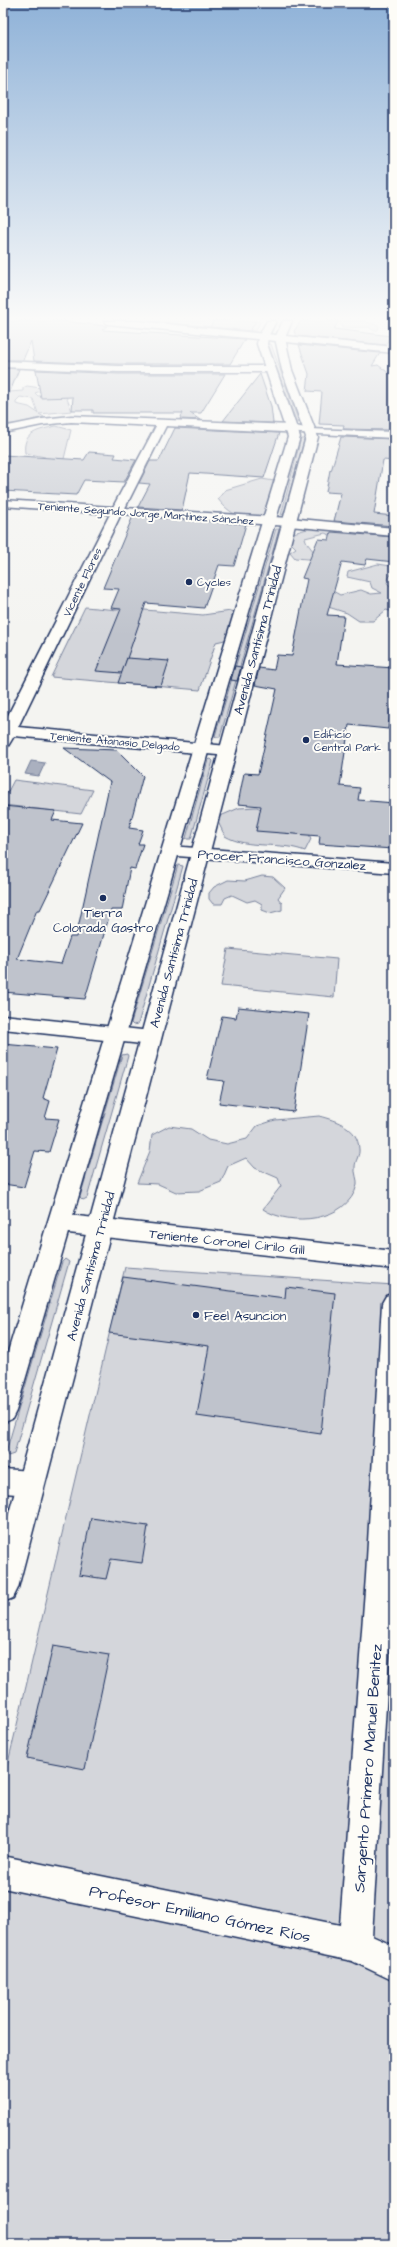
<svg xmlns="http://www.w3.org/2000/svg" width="397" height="2247" font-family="'Architects Daughter',sans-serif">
<rect width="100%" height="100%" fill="#f4f4f1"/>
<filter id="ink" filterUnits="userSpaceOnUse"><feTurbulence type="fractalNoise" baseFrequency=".025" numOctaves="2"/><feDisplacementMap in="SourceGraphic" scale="8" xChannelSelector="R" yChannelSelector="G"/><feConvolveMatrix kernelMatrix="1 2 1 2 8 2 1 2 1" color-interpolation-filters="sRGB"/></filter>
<g filter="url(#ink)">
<g fill="#d4d6db" stroke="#78829c" fill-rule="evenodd">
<path d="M 151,321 L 260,321 L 256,331 Z"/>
<path d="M 340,321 L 364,321 L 379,326 L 378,330 L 374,331 L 369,327 L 342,328 Z"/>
<path d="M 268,344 L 271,344 L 299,423 L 297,423 Z"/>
<path d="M 27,386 L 41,388 L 41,391 L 35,393 L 38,396 L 65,394 L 72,411 L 39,414 L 44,417 L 17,424 L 3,424 L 3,417 L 9,406 L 6,399 L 9,392 L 23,391 L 23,388 ZM 20,397 L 33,399 L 38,413 L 29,407 L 16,404 L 16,401 Z"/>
<path d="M 56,426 L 71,430 L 62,467 L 41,464 L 45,457 L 25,453 C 22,432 39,430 56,426 Z"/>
<path d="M 301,439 L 304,439 L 284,514 L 281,515 Z"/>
<path d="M 262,479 L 280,482 L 271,517 C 248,519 234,520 218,499 L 225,490 Z"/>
<path d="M 311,528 L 346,531 L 355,535 L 334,537 L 325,533 L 305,538 L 307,543 L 320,560 L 295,558 L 290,552 L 296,548 L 291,543 L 290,538 L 293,533 Z"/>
<path d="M 276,529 L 279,529 L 220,737 L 216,737 L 215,736 Z"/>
<path d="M 378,564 L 391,566 L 394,571 L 389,577 L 387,583 L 394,589 L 394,612 L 386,610 L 373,621 L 359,621 L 347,613 L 322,605 L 331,590 L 340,595 L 361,590 L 371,594 L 382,593 L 372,588 L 370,582 L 347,577 L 348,572 Z"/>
<path d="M 85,607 L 118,610 L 122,608 L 203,615 L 231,611 L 244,619 L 229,639 L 216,642 L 200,690 L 51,677 Z"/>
<path d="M 211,759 L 213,761 L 191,839 L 187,839 L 186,838 L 208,760 Z"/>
<path d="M 14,780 L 93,790 L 81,814 L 3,805 L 3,801 Z"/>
<path d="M 257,807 L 309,834 L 311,839 L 305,851 C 279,841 249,850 225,836 L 218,822 L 218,817 L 239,808 Z"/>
<path d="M 178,865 L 183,866 L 138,1024 L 133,1025 L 131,1023 Z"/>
<path d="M 262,876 L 273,877 L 285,888 L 278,898 L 282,903 L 282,910 L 270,913 L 262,910 L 262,904 L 255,900 L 247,902 L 232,895 L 225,898 L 222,904 L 213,904 L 209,899 L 209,893 L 214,887 L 228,880 L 245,881 Z"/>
<path d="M 228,949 L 337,959 L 334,997 L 221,986 Z"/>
<path d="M 127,1054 L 128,1056 L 87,1198 L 83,1200 L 80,1197 L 122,1055 Z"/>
<path d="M 319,1116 C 337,1121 358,1127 359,1149 C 360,1155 355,1161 355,1167 C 354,1173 358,1180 357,1185 C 348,1222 289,1227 263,1209 L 281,1186 L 278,1178 L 255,1168 L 246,1158 L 228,1166 L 221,1182 L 199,1191 L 176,1192 L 158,1184 L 137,1183 L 150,1151 L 152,1135 L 169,1126 L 191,1129 L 208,1140 L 227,1144 L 247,1139 L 257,1126 L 275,1120 Z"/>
<path d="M 65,1259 L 69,1262 L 14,1454 L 8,1456 L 6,1452 L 62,1262 Z"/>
<path d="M 125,1267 L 394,1285 L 394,2244 L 3,2244 L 3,1784 Z"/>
</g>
<path fill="#aab0bf" stroke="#717c98" d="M 31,761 L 45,763 L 39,776 L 25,774 Z"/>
<g fill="#bfc3cc" stroke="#1b2f5e">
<path d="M 3,321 L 61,321 L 107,326 L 102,330 L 245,339 L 230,364 L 118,364 L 34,361 L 31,341 L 23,360 L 3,360 Z"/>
<path d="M 214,321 L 256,321 L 250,331 L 210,327 Z"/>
<path d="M 301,321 L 339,321 L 334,329 L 391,336 L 385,345 L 296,336 L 294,331 Z"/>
<path d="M 299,345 L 380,353 L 372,366 L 378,365 L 394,377 L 394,430 L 343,429 L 344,425 L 319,424 L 322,392 L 307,391 L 309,374 Z"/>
<path d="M 3,368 L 19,369 L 4,407 L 3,407 Z"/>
<path d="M 36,370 L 118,374 L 225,374 L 201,413 L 190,413 L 200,420 L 180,419 L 183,413 L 93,413 L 93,410 L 72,410 L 73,397 L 41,398 Z"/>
<path d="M 260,374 L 271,406 L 273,423 L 223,421 Z"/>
<path d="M 175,428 L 215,430 L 279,433 L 264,478 L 190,473 L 182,510 L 138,507 L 150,484 L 139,483 L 150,461 L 159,461 Z"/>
<path d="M 341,437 L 394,439 L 394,461 L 383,460 L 374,514 L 394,516 L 394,526 L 334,521 L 341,493 L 326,492 L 330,470 L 331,471 Z"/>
<path d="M 89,452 L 116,454 L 114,458 L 136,460 L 124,482 L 84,480 L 76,495 L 3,491 L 3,455 L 84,460 Z"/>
<path d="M 133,516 L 246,524 L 234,566 L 219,565 L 204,608 L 146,603 L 122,673 L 96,671 L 121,609 L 111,608 L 119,589 L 103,588 Z"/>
<path d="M 331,532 L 394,537 L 394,562 L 367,559 L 365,565 L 342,562 L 327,615 L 344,616 L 337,664 L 394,668 L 394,696 L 388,729 L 349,725 L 340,786 L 360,788 L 358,800 L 394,803 L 393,849 L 319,844 L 320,836 L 256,831 L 261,806 L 238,804 L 244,773 L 258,774 L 277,689 L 255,685 L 259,668 L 274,670 L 277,655 L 292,656 L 307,579 L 302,578 L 318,539 L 329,540 Z"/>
<path d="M 127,658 L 169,661 L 161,686 L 118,683 Z"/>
<path d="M 235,666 L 241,667 L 237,681 L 231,680 Z"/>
<path d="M 64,748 L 117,750 L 143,776 L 129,828 L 143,830 L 138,844 L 143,844 L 135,869 L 130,868 L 122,910 L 111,910 L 85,999 L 3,992 L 3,806 L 56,811 L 52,820 L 82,823 L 40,910 L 37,910 L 17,959 L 61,964 L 70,937 L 76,937 L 110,782 Z"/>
<path d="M 238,1007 L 309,1014 L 294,1112 L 219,1103 L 224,1081 L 207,1079 L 222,1016 L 236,1018 Z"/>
<path d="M 3,1044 L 57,1049 L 43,1098 L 50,1101 L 45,1118 L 59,1119 L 49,1152 L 35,1151 L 24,1187 L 3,1184 Z"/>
<path d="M 123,1277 L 285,1298 L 286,1287 L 335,1293 L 321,1434 L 197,1416 L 209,1346 L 109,1333 Z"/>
<path d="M 91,1518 L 148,1526 L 142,1563 L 111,1559 L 106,1579 L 79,1575 Z"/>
<path d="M 53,1646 L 109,1655 L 85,1769 L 27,1758 Z"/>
</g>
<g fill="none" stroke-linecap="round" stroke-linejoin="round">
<g stroke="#1b2f5e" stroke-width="3">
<g id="minor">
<path d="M 104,321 L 137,321 L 394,347 L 394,353 L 108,324 Z"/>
<path d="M 3,361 L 118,366 L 270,366 L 275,369 L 270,372 L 118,372 L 3,367 Z"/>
<path d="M 71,416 L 291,425 L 310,429 L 394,432 L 394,438 L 166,426 L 125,508 L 289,518 L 394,528 L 394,536 L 289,526 L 121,514 L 18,727 L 228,746 L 233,748 L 236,751 L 233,754 L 228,756 L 14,736 L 8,746 L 3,748 L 3,725 L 110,514 L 3,506 L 3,500 L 113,507 L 156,426 L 71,422 L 42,425 L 3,433 L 3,427 L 42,419 Z"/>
<path d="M 170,846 L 394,863 L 394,873 L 164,855 L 162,851 L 164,847 Z"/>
<path d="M 3,1015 L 151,1031 L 158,1033 L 161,1038 L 158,1043 L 151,1045 L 3,1029 Z"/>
<path d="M 59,1214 L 394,1251 L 394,1269 L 59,1232 L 51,1229 L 48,1223 L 51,1217 Z"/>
<path d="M 394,1293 L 394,1574 L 372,1936 L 394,1946 L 394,1981 L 352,1961 L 3,1888 L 3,1856 L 340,1925 L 366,1576 L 382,1303 L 386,1296 Z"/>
<path d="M 3,1469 L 31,1471 L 40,1474 L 44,1483 L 40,1492 L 31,1495 L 3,1493 Z"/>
</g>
</g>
<g stroke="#1b2f5e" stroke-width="3">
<g id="primary">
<path d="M 267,321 L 276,321 L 268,337 L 267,344 L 300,437 L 16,1411 L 12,1419 L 3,1423 L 3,1368 L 288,437 L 257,344 L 258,337 Z"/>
<path d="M 283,321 L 292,321 L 285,338 L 292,370 L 318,437 L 18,1588 L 13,1598 L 3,1602 L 3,1535 L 306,437 L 282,370 L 275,338 Z"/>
</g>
</g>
<use href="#minor" fill="#fdfcf7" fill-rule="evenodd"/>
<use href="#primary" fill="#fdfcf7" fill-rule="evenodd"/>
</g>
</g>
<linearGradient id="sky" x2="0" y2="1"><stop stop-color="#8fb2d8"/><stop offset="0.5" stop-color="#fafaf9"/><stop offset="1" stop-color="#fafaf9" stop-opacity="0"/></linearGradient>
<rect width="397" height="636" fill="url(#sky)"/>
<g fill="#1b2f5e" stroke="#fdfcf7" stroke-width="1.5">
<circle cx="189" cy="582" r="4"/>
<circle cx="306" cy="740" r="4"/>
<circle cx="103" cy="898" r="4"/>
<circle cx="196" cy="1315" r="4"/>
</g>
<g text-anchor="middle" stroke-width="4" stroke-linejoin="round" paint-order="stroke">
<g font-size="11" fill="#1b2f5e" stroke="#fdfcf7">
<text transform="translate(146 513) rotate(4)" y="4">Teniente Segundo Jorge Martinez Sánchez</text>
<text transform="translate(82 582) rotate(-64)" y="4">Vicente Flores</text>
<text transform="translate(115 741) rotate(5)" y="4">Teniente Atanasio Delgado</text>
</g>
<g font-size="11" fill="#1b2f5e" stroke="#fdfcf7" text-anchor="start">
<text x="197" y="586">Cycles</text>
<text x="314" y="738">Edificio<tspan x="314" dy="13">Central Park</tspan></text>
</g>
<g font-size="13" fill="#1b2f5e" stroke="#fdfcf7">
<text transform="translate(257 640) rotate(-75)" y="5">Avenida Santísima Trinidad</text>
<text transform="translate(282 859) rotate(4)" y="5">Procer Francisco Gonzalez</text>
<text transform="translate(173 953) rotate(-75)" y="5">Avenida Santísima Trinidad</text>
<text transform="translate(227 1241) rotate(6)" y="5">Teniente Coronel Cirilo Gill</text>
<text transform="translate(90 1266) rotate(-75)" y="5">Avenida Santísima Trinidad</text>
</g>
<g font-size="13" fill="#1b2f5e" stroke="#fdfcf7">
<text x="103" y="917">Tierra<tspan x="103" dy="15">Colorada Gastro</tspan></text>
<text x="204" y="1320" text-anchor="start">Feel Asuncion</text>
</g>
<g font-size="16" fill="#1b2f5e" stroke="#fdfcf7">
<text transform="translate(367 1768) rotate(-86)" y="6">Sargento Primero Manuel Benitez</text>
<text transform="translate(200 1913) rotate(12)" y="6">Profesor Emiliano Gómez Ríos</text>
</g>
</g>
<rect width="397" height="2247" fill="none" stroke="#fdfcf7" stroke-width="16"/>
<rect x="8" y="8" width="381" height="2231" fill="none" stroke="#1b2f5e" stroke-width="1.5" filter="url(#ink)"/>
</svg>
